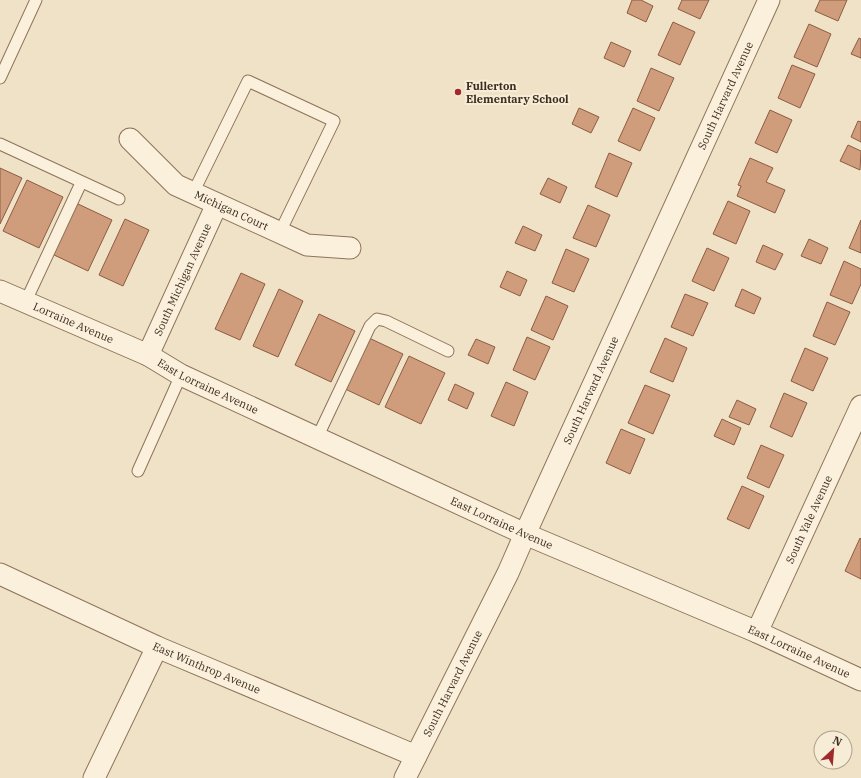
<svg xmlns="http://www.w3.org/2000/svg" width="861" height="778" font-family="'IBM Plex Serif',serif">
<rect width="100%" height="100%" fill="#f0e2c7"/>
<g fill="#cf9c7c" stroke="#8d5c41">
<path d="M 632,0 L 641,0 L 653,6 L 646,22 L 627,13 Z"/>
<path d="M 682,0 L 709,0 L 700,19 L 678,9 Z"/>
<path d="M 820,0 L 847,0 L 838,21 L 815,11 Z"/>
<path d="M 673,22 L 695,32 L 680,65 L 658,55 Z"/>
<path d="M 809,24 L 831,34 L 817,67 L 794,57 Z"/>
<path d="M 859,38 L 861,39 L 861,58 L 851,54 Z"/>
<path d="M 611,42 L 631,51 L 624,67 L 604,58 Z"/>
<path d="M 792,65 L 815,74 L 800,108 L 778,98 Z"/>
<path d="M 651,68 L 674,78 L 659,111 L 637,101 Z"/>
<path d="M 579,108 L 599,117 L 591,133 L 572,124 Z"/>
<path d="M 633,108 L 655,118 L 640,151 L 618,141 Z"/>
<path d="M 770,110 L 792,120 L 777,153 L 755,143 Z"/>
<path d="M 858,121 L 861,122 L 861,142 L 851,137 Z"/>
<path d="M 848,145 L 861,151 L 860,170 L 840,161 Z"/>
<path d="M 609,153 L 632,163 L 617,197 L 595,187 Z"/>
<path d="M 750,158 L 773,168 L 766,182 L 785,190 L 775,213 L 737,196 L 741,186 L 738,185 Z"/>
<path d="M 0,168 L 22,178 L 0,224 Z"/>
<path d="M 548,178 L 567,187 L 560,203 L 540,194 Z"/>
<path d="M 27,180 L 63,197 L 39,248 L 3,231 Z"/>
<path d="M 728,201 L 750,211 L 736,244 L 713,234 Z"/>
<path d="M 76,203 L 112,220 L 88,271 L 52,254 Z"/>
<path d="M 588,205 L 610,215 L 596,247 L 573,238 Z"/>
<path d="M 125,219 L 149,230 L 123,286 L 99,275 Z"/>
<path d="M 861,220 L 861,253 L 849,248 Z"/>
<path d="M 523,226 L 542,235 L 535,251 L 515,243 Z"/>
<path d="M 809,239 L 828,248 L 821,264 L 801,256 Z"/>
<path d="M 763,245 L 783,254 L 775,270 L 756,262 Z"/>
<path d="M 707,248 L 729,258 L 714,291 L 692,281 Z"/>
<path d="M 566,249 L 589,259 L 574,292 L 552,283 Z"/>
<path d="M 844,261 L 861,269 L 861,284 L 852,304 L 830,295 Z"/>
<path d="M 507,271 L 527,280 L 520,296 L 500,287 Z"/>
<path d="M 241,273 L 265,284 L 240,340 L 215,329 Z"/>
<path d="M 279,289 L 303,301 L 278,357 L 253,346 Z"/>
<path d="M 742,289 L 761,298 L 754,314 L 735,306 Z"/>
<path d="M 685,294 L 708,303 L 693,336 L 671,327 Z"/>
<path d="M 546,296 L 568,306 L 553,340 L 531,330 Z"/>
<path d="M 827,302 L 850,312 L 835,345 L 813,336 Z"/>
<path d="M 319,314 L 355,331 L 331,382 L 295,365 Z"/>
<path d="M 367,337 L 403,354 L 379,405 L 343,388 Z"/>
<path d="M 527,337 L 550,347 L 535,380 L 513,370 Z"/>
<path d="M 665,338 L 687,348 L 673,382 L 650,372 Z"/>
<path d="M 476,339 L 495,347 L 488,364 L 468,355 Z"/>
<path d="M 805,348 L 828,358 L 813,391 L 791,381 Z"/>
<path d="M 409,356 L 445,373 L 421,424 L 385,407 Z"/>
<path d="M 506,382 L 528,392 L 514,426 L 491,416 Z"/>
<path d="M 455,384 L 474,393 L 467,409 L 448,400 Z"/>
<path d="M 645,385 L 670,395 L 653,434 L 628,423 Z"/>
<path d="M 784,393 L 807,403 L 792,437 L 770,427 Z"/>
<path d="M 737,400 L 756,409 L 749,425 L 729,417 Z"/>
<path d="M 722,419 L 741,428 L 734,445 L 714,436 Z"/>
<path d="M 621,429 L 645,439 L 630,474 L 606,463 Z"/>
<path d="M 761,445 L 784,455 L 769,488 L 747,478 Z"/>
<path d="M 742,486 L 764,496 L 749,529 L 727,519 Z"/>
<path d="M 860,538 L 861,539 L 861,579 L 845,571 Z"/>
</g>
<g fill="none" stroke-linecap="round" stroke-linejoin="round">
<g stroke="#8d745c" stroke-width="13">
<g id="service">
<path d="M 0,78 L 36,0"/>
<path d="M 0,144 L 119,199"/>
<path d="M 193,193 L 248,81 L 334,121 L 280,232"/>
<path d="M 25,303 L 81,183"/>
<path d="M 317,438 L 370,326 L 377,319 L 386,321 L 448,351"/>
<path d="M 138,471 L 181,375"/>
</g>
</g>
<g stroke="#8d745c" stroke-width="23">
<g id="minor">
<path id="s1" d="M 130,139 L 176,185 L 307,245 L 350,248"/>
<path id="s2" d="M 0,291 L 148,355 L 181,375 L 525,534 L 757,632 L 861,680"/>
<path id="s3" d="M 148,355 L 217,204"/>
<path id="s4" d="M 0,574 L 157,647 L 416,756"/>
<path id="s5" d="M 757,632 L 861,406"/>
<path d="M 94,778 L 157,647"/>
<path id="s6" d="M 405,778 L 508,573 L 525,534 L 769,0"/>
</g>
</g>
<use href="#service" stroke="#faf0db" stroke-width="11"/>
<use href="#minor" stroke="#faf0db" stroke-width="21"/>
</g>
<circle fill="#9e2a2e" stroke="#f7edd7" stroke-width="1.5" cx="458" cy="92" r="4"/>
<g text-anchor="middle" stroke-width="4" stroke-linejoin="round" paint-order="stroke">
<g font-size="11" font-weight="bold" fill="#3d2d20" stroke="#f7edd7" text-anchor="start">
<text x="466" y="90">Fullerton<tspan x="466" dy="13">Elementary School</tspan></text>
</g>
<g font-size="11" fill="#3d2d20" stroke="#f7edd7">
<text dy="4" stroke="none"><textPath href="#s6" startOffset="754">South Harvard Avenue</textPath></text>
<text dy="4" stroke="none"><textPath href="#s1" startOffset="126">Michigan Court</textPath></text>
<text dy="4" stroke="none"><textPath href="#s3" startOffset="83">South Michigan Avenue</textPath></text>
<text dy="4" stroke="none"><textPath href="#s2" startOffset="80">Lorraine Avenue</textPath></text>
<text dy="4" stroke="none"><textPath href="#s2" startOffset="229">East Lorraine Avenue</textPath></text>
<text dy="4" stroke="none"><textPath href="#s6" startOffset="430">South Harvard Avenue</textPath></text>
<text dy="4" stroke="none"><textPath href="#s5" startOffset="124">South Yale Avenue</textPath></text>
<text dy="4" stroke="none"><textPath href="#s2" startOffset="553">East Lorraine Avenue</textPath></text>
<text dy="4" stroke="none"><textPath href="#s2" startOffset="877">East Lorraine Avenue</textPath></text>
<text dy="4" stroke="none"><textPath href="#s4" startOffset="227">East Winthrop Avenue</textPath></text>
<text dy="4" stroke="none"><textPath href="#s6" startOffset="106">South Harvard Avenue</textPath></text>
</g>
</g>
<g transform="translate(833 750) rotate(26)"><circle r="19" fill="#f7edd7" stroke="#ada08e"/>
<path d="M0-3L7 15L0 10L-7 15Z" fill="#9e2a2e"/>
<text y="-6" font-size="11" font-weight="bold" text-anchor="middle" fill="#3d2d20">N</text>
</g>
</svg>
